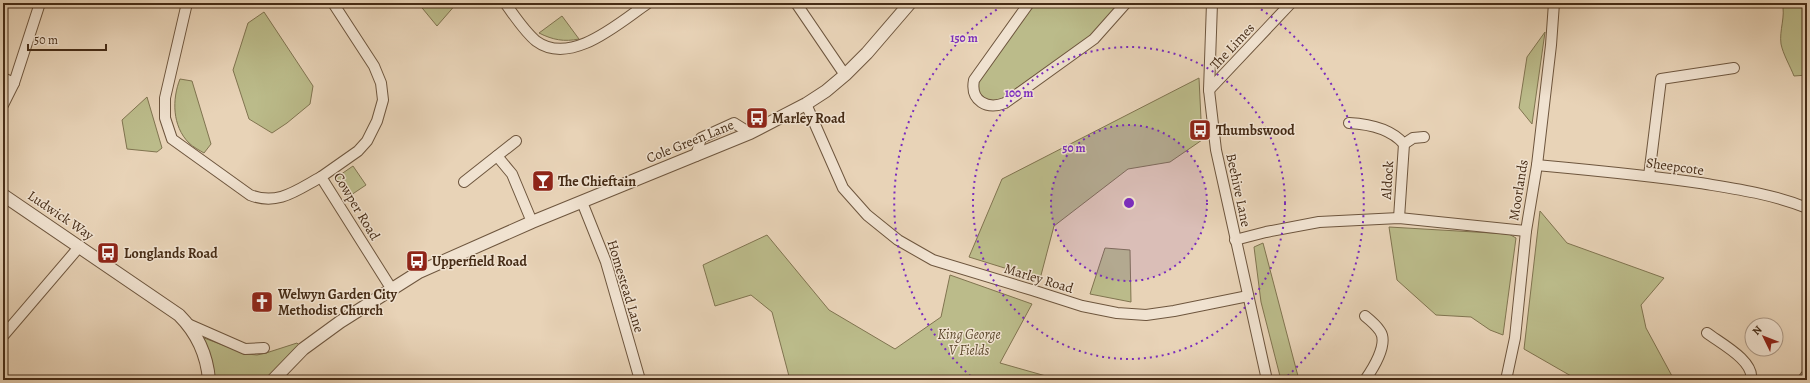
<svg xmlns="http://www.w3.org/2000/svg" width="1810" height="383" font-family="Alegreya,serif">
<rect width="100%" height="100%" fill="#e8d3b7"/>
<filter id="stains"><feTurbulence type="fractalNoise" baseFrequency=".005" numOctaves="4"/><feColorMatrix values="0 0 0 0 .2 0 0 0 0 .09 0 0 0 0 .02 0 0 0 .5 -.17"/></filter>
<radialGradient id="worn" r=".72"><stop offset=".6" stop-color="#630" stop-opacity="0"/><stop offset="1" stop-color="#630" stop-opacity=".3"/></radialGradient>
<g fill="#bbbb8a" stroke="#807450">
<path d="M 418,3 L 457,3 L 437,26 Z"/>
<path d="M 1033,3 L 1121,3 L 1092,35 L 1004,97 L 997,102 L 988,101 L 978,92 L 978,84 L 984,71 Z"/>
<path d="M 1782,3 L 1807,3 L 1807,75 L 1794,76 C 1790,66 1783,54 1781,44 C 1779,30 1786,16 1782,3 Z"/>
<path d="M 264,12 L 313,86 L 310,104 L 287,123 L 272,133 L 249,119 L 233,70 L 248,23 Z"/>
<path d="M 562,16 L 579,39 C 564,42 553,40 539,33 Z"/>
<path d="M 1545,32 L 1532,124 L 1519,108 L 1527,57 Z"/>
<path d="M 1199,78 L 1202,140 L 1170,162 L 1128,169 L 1054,226 L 1040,279 L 969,257 L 1002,179 Z"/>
<path d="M 180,79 L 192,81 L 211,144 L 204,153 C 199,150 193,147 189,143 C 172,126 172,99 180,79 Z"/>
<path d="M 147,97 L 162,148 L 157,152 L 127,149 L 122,120 Z"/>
<path d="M 353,166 L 366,185 L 348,197 L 336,180 L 337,177 Z"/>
<path d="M 1540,211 L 1567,243 L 1664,278 L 1641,305 L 1646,328 L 1672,376 L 1677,380 L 1578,380 L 1524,349 Z"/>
<path d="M 1389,227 L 1509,234 L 1516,238 L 1503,335 L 1490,330 L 1471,317 L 1436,315 L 1397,280 Z"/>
<path d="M 767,235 L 829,310 L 895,349 L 941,317 L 950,275 L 1032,304 L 1000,363 L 1060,380 L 790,380 L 772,312 L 751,295 L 715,306 L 703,265 Z"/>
<path d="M 1263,243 L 1299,380 L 1281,380 L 1261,302 L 1254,247 Z"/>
<path d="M 1105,248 L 1130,250 L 1131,302 L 1090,294 Z"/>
<path d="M 204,338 L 247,354 L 257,355 L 266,353 L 297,343 L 300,346 L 268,380 L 215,380 Z"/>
</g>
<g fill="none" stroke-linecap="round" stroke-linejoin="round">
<g stroke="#6e563e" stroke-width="12">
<g id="minor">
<path d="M 187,3 L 165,98 L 165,118 L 172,139 L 250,195 C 278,206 297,190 321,177"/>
<path d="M 333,3 L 374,66 L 381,83 L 383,100 L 377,121 L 367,141 L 358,151 L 321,177 L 391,288"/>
<path d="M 505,3 C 514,15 524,31 536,41 C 571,67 620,22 648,3"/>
<path d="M 796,3 L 845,75"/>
<path d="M 1029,3 L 974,80 C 970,101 987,110 1005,103 L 1094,39 L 1126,3"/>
<path d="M 1212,3 L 1209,90 L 1216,150 L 1267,380"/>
<path d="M 3,78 L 14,83"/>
<path d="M 1209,90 L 1291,3"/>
<path d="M 806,104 L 843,188 L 867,215 L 898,240 L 933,260 L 1032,290 L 1082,306 L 1117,313 L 1146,315 L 1174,311 L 1248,296"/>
<path d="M 3,105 L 14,83 L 40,3"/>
<path d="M 1349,123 C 1369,124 1391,129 1404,144 L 1413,138 L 1424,137"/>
<path d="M 497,156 L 512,174 L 532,222"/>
<path d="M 696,156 L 701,138 L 734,123 L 750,133"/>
<path d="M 1537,165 C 1591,170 1646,175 1700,183 C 1736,189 1773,194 1807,208"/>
<path d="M 1649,176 L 1661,79 L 1734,68"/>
<path d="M 464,182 L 516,141"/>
<path d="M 582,202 L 606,262 L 640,380"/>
<path d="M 1399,218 L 1404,144"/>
<path d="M 1235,240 L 1266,232 L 1319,222 L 1399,218 L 1526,231"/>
<path d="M 1365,316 C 1370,320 1376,325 1380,331 C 1389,344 1372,370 1365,380"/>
<path d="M 188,324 L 245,349 L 264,348"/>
<path d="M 1707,333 C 1720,343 1755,361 1751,380"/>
<path d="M 3,336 L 80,246"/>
<path d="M 1506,380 L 1515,338 L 1526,231 L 1537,165 L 1551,45 L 1554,3"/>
</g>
</g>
<g stroke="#6e563e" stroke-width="14">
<g id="tertiary">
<path d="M 3,195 L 179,315 C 197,333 207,355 209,380"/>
<path d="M 273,380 L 303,349 L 340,322 L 419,272 L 532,222 L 750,133 L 806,104 L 826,91 L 845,75 L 867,53 L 910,3"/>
<path d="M 1804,380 L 1807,376"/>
</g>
</g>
<use href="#minor" stroke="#f0e2d0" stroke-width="10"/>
<use href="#tertiary" stroke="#f0e2d0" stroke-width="12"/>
</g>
<circle cx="1129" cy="203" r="78" fill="#7b2cbf" fill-opacity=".12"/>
<g fill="none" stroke="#7b2cbf" stroke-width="2" stroke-dasharray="2 4">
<circle cx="1129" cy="203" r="78"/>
<circle cx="1129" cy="203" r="156"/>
<path d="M975 380A234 234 0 0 1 1007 3M1251 3A234 234 0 0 1 1283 380"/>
</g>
<defs>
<g id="bus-square" transform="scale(1.15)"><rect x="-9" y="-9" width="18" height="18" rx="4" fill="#8f2418" stroke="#f0e2d0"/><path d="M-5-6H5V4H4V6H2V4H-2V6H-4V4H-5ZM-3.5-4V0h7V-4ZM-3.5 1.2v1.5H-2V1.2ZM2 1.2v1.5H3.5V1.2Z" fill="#fff"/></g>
<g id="bar-square" transform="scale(1.15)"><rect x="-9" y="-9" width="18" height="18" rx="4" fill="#8f2418" stroke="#f0e2d0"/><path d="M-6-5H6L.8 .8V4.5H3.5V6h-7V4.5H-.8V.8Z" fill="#fff"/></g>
<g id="church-square" transform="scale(1.15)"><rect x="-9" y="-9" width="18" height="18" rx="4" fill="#8f2418" stroke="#f0e2d0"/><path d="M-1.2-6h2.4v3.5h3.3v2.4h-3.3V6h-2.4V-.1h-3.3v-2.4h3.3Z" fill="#fff"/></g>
</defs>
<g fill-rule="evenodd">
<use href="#bus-square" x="757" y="118"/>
<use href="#bus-square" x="1200" y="130"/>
<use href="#bar-square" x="543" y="181"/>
<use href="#bus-square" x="108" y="253"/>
<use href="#bus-square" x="417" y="261"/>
<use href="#church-square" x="262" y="302"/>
</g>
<g text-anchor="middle" stroke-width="3" stroke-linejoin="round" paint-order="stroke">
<g font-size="14" fill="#462c16" stroke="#f0e2d0">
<text transform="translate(1232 46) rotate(-47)" y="5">The Limes</text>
<text transform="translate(690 141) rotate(-22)" y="5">Cole Green Lane</text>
<text transform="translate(1675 166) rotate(8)" y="5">Sheepcote</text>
<text transform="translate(1387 180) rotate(-86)" y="5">Aldock</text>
<text transform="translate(1239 190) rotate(78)" y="5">Beehive Lane</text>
<text transform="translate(1518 190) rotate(-81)" y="5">Moorlands</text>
<text transform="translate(357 206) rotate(59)" y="5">Cowper Road</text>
<text transform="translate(61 215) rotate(34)" y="5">Ludwick Way</text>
<text transform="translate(1039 278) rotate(17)" y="5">Marley Road</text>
<text transform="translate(626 286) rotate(73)" y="5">Homestead Lane</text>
</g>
<g font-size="14" font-weight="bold" fill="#462c16" stroke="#f0e2d0" text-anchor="start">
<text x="772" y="123">Marley Road</text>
<text x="1216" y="135">Thumbswood</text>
<text x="558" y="186">The Chieftain</text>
<text x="124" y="258">Longlands Road</text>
<text x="432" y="266">Upperfield Road</text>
<text x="278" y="299">Welwyn Garden City<tspan x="278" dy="16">Methodist Church</tspan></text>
</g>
<g font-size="14" font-style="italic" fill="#5d492d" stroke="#f0e2d0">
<text x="969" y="339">King George<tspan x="969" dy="16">V Fields</tspan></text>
</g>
</g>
<circle cx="1129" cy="203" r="6" fill="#7b2cbf" stroke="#f0e2d0" stroke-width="2"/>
<g font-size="12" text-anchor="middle" font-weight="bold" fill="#7b2cbf" stroke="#f0e2d0" stroke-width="3" stroke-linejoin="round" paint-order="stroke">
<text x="964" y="42">150 m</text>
<text x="1019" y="97">100 m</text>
<text x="1074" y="152">50 m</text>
</g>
<rect width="1810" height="383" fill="none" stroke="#e8d3b7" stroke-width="16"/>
<rect x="4" y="4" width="1802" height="375" fill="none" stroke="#462c16" stroke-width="2"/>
<rect x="8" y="8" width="1794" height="367" fill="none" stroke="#462c16"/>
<g transform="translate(1764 337) rotate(313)"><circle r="19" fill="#f0e2d0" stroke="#ac9986"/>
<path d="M0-3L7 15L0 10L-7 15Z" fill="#8f2418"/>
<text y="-6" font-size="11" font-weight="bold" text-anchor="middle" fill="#462c16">N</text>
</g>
<path d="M28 44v6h78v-6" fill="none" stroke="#462c16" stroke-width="2"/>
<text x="34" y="44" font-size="12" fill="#462c16" stroke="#f0e2d0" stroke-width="3" paint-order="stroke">50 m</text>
<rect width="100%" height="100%" filter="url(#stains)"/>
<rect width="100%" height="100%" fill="url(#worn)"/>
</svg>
